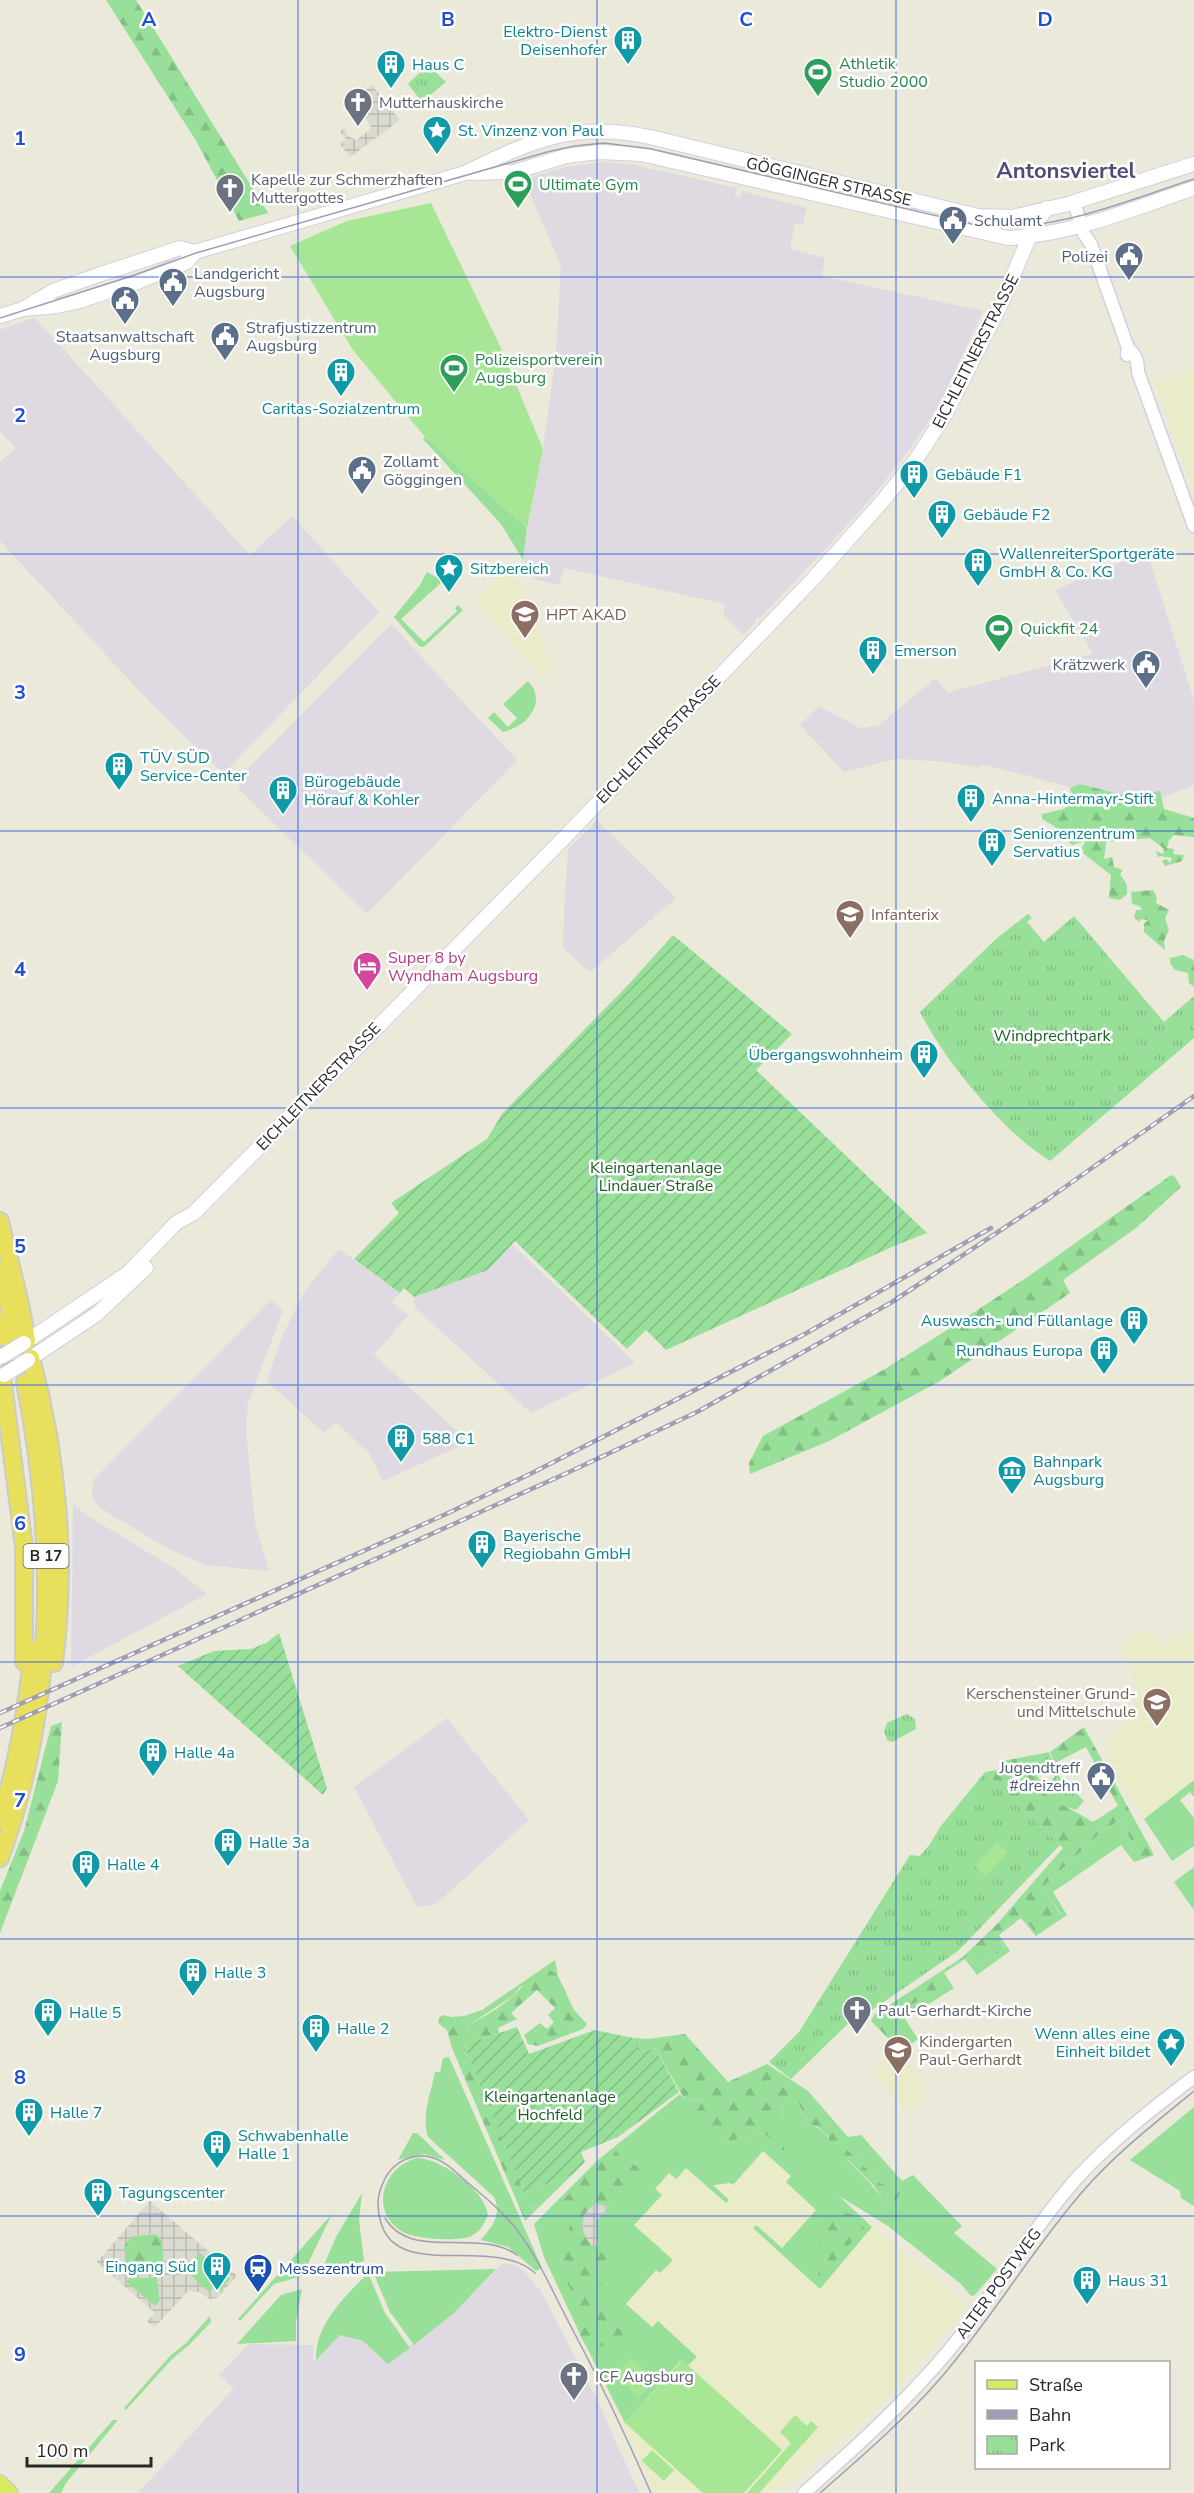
<svg xmlns="http://www.w3.org/2000/svg" width="1194" height="2493" font-family="'Nunito Sans',sans-serif">
<defs>
<pattern id="forest-firs" width="22" height="20" patternUnits="userSpaceOnUse" patternTransform="scale(1.5)"><rect width="22" height="20" fill="#98df99"/><path d="M5 1l3.5 6h-7zM16 11l3.5 6h-7z" fill="#83bf84"/></pattern>
<pattern id="park-tufts" width="24" height="20" patternUnits="userSpaceOnUse" patternTransform="scale(1.5)"><rect width="24" height="20" fill="#98df99"/><path d="M3 7l-1-3M5 7V3M7 7l1-3M15 17l-1-3M17 17v-4M19 17l1-3" fill="none" stroke="#83bf84"/></pattern>
<pattern id="garden-furrows" width="10" height="10" patternUnits="userSpaceOnUse" patternTransform="scale(1.5)"><rect width="10" height="10" fill="#98df99"/><path d="M-1 1l2-2M0 10L10 0M9 11l2-2" fill="none" stroke="#83bf84"/></pattern>
<pattern id="plaza-grid" width="8" height="8" patternUnits="userSpaceOnUse" patternTransform="scale(1.5)"><rect width="8" height="8" fill="#dadad0"/><path d="M0 4h8M4 0v8" fill="none" stroke="#bbbbb3"/></pattern>
</defs>
<rect width="100%" height="100%" fill="#eae9da"/>
<g fill="#dfdae2">
<path d="M 604,162 L 635,165 L 737,188 L 735,196 L 740,198 L 742,191 L 807,208 L 803,225 L 795,223 L 790,249 L 825,258 L 822,276 L 983,311 L 938,408 L 909,450 L 873,496 L 828,546 L 760,618 L 757,617 L 755,623 L 743,635 L 723,615 L 725,604 L 564,568 L 559,585 L 535,579 L 523,560 L 527,528 L 543,449 L 556,354 L 561,266 L 524,179 L 566,167 Z"/>
<path d="M 35,318 L 250,555 L 292,516 L 379,612 L 228,769 L 222,771 L 216,767 L 147,699 L 0,541 L 0,462 L 16,448 L 0,431 L 0,329 Z"/>
<path d="M 1147,551 L 1194,701 L 1194,785 L 1164,797 L 1136,805 L 982,764 L 981,767 L 937,761 L 895,759 L 844,772 L 800,725 L 819,706 L 860,728 L 878,726 L 936,678 L 949,694 L 953,691 L 1093,654 L 1055,590 Z"/>
<path d="M 391,624 L 517,760 L 367,914 L 239,789 L 238,778 Z"/>
<path d="M 597,820 L 676,898 L 590,972 L 563,948 L 564,910 L 568,849 Z"/>
<path d="M 512,1244 L 623,1351 L 635,1363 L 531,1413 L 415,1308 L 414,1297 L 488,1270 Z"/>
<path d="M 339,1249 L 400,1293 L 392,1302 L 408,1315 L 374,1355 L 469,1442 L 383,1481 L 369,1453 L 336,1422 L 324,1433 L 267,1381 L 280,1342 L 295,1310 L 306,1290 Z"/>
<path d="M 271,1300 L 283,1311 L 248,1403 L 246,1429 L 255,1523 L 269,1571 L 204,1565 L 164,1546 L 103,1510 L 96,1503 L 92,1496 L 93,1480 Z"/>
<path d="M 73,1504 L 86,1515 L 174,1568 L 207,1594 L 71,1667 Z"/>
<path d="M 447,1718 L 529,1820 L 435,1905 L 417,1907 L 354,1787 Z"/>
<path d="M 503,2263 L 514,2265 L 524,2271 L 541,2291 L 599,2404 L 639,2493 L 138,2493 L 234,2388 L 219,2375 L 249,2344 L 314,2345 L 313,2363 L 340,2335 L 363,2341 L 388,2363 L 455,2312 Z"/>
</g>
<g fill="#eaebc9">
<path d="M 1194,370 L 1194,495 L 1155,382 Z"/>
<path d="M 508,569 L 530,605 L 553,675 L 539,674 L 475,599 Z"/>
<path d="M 1194,1629 L 1194,1780 L 1144,1819 L 1119,1779 L 1105,1748 L 1135,1709 L 1134,1673 L 1120,1642 L 1149,1630 L 1163,1643 Z"/>
<path d="M 896,2047 L 917,2071 L 921,2081 L 918,2084 L 927,2097 L 907,2112 L 871,2071 Z"/>
<path d="M 680,2094 L 685,2100 L 704,2099 L 726,2142 L 764,2133 L 967,2305 L 912,2371 L 868,2416 L 777,2493 L 655,2493 L 544,2257 L 534,2224 L 598,2160 Z"/>
</g>
<g fill="#98df99">
<path d="M 425,437 L 527,528 L 523,560 L 501,524 L 423,439 Z"/>
<path d="M 427,572 L 443,581 L 401,619 L 424,642 L 457,611 L 455,608 L 458,605 L 463,610 L 424,647 L 419,646 L 394,617 L 420,585 Z"/>
<path d="M 528,681 C 548,702 527,727 503,732 L 488,718 L 494,712 L 508,727 L 517,718 L 503,704 Z"/>
<path d="M 1194,1780 L 1194,1797 L 1190,1792 L 1180,1800 L 1194,1818 L 1194,1846 L 1172,1861 L 1144,1819 Z"/>
<path d="M 1119,1820 L 1143,1859 L 1134,1862 L 1121,1845 L 1053,1892 L 1067,1915 L 1036,1936 L 1021,1918 L 999,1935 L 1010,1951 L 977,1975 L 965,1959 L 944,1973 L 954,1988 L 905,2019 L 918,2039 L 906,2048 L 899,2047 L 893,2016 L 946,1984 L 940,1974 L 967,1956 L 975,1966 L 1005,1948 L 996,1934 L 1022,1915 L 1061,1914 L 1042,1888 L 1099,1834 Z"/>
<path d="M 1194,1867 L 1194,1910 L 1174,1882 Z"/>
<path d="M 555,1960 L 558,1976 L 554,1972 L 520,1987 L 513,1996 L 467,2026 L 456,2022 L 452,2017 L 464,2016 L 482,2010 Z"/>
<path d="M 449,2057 L 542,2268 L 536,2271 L 508,2247 L 481,2240 C 492,2227 502,2215 494,2197 L 428,2137 C 421,2117 431,2093 435,2072 L 440,2072 L 443,2058 Z"/>
<path d="M 808,2091 L 848,2137 L 861,2135 L 902,2181 L 913,2175 L 962,2226 L 954,2233 L 997,2269 L 975,2295 L 971,2296 L 961,2284 L 888,2226 L 839,2196 L 872,2227 L 820,2289 L 753,2228 L 756,2225 L 782,2248 L 816,2210 L 786,2182 L 791,2176 L 763,2151 L 733,2185 L 730,2183 L 713,2185 L 729,2200 L 726,2203 L 686,2168 L 676,2179 L 669,2173 L 655,2189 L 662,2195 L 634,2225 L 673,2260 L 660,2273 L 656,2270 L 626,2304 L 652,2327 L 658,2321 L 697,2357 L 688,2365 L 681,2360 L 625,2423 L 579,2332 L 544,2257 L 534,2224 L 598,2160 L 680,2094 L 685,2100 L 704,2099 L 708,2120 L 726,2142 L 764,2133 L 779,2126 L 784,2103 L 792,2099 L 798,2102 L 808,2123 C 827,2130 835,2147 849,2162 C 862,2175 874,2186 884,2201 L 901,2191 L 880,2183 L 842,2144 L 802,2097 Z"/>
<path d="M 1194,2107 L 1194,2206 L 1181,2198 L 1180,2191 L 1130,2160 Z"/>
<path d="M 413,2133 L 417,2133 L 445,2160 L 424,2154 L 398,2160 Z"/>
<path d="M 417,2158 C 441,2158 486,2191 488,2215 C 484,2224 480,2232 471,2236 C 460,2242 414,2239 403,2232 C 369,2212 382,2167 417,2158 Z"/>
<path d="M 572,2175 L 533,2213 L 532,2200 L 524,2193 Z"/>
<path d="M 362,2193 L 359,2220 L 364,2261 L 321,2272 L 336,2237 Z"/>
<path d="M 332,2214 L 302,2276 L 274,2284 L 240,2321 L 238,2319 Z"/>
<path d="M 200,2252 L 230,2279 L 221,2290 L 209,2292 L 184,2270 Z"/>
<path d="M 496,2269 L 455,2312 L 414,2345 L 390,2312 L 373,2272 Z"/>
<path d="M 368,2273 L 385,2313 L 410,2348 L 388,2364 L 363,2341 L 340,2335 L 316,2360 C 315,2324 345,2297 368,2273 Z"/>
<path d="M 157,2277 L 160,2300 L 155,2307 L 126,2282 L 129,2278 Z"/>
<path d="M 302,2289 L 296,2322 L 296,2341 L 237,2344 L 281,2295 Z"/>
<path d="M 210,2316 L 211,2322 L 188,2346 L 173,2358 L 126,2410 L 124,2408 L 170,2356 L 186,2343 Z"/>
<path d="M 113,2420 L 118,2420 L 66,2483 L 61,2493 L 49,2493 Z"/>
</g>
<g fill="url(#forest-firs)">
<path d="M 106,0 L 136,0 L 268,213 L 239,221 L 195,139 Z"/>
<path d="M 1080,784 L 1143,800 L 1148,793 L 1160,791 L 1164,809 L 1194,818 L 1194,837 L 1174,835 L 1169,840 L 1167,848 L 1174,849 L 1173,854 L 1184,855 L 1182,861 L 1165,866 L 1162,861 L 1166,859 L 1170,863 L 1172,858 L 1160,856 L 1158,858 L 1156,851 L 1163,854 L 1164,849 L 1150,838 L 1106,842 L 1104,859 L 1112,857 L 1114,867 L 1123,870 L 1120,874 L 1127,885 L 1127,894 L 1120,900 L 1109,898 L 1111,875 L 1084,854 L 1082,847 L 1086,841 L 1072,845 L 1054,826 L 1042,819 L 1042,814 L 1064,809 L 1074,800 L 1070,788 Z"/>
<path d="M 1153,890 L 1157,898 L 1156,903 L 1169,910 L 1165,918 L 1169,930 L 1164,941 L 1165,950 L 1144,932 L 1144,924 L 1148,920 L 1141,919 L 1139,922 L 1134,917 L 1136,910 L 1142,910 L 1140,906 L 1132,904 L 1131,892 Z"/>
<path d="M 1183,955 L 1194,960 L 1194,987 L 1189,983 L 1188,973 L 1175,970 L 1170,963 L 1170,958 Z"/>
<path d="M 1171,1175 L 1175,1177 L 1181,1187 L 1136,1228 L 1063,1280 L 1070,1293 L 940,1381 L 829,1441 L 750,1474 L 749,1463 L 763,1436 L 885,1369 L 944,1332 L 1029,1276 Z"/>
<path d="M 62,1722 L 58,1781 L 0,1933 L 0,1891 L 24,1831 L 51,1726 Z"/>
<path d="M 1084,1727 L 1154,1855 L 1143,1859 L 1119,1820 L 1099,1834 L 1042,1888 L 1061,1915 L 1035,1932 L 1022,1915 L 996,1934 L 1005,1949 L 975,1966 L 967,1956 L 940,1974 L 946,1984 L 893,2016 L 898,2043 L 892,2042 L 871,2021 L 874,2015 L 963,1957 L 997,1924 L 1063,1848 L 985,1772 L 998,1770 L 1003,1761 L 1049,1752 L 1054,1763 L 1037,1776 L 1060,1803 L 1093,1822 L 1118,1806 L 1086,1747 L 1055,1763 L 1050,1752 Z"/>
<path d="M 548,1970 L 554,1972 L 558,1976 L 574,2010 L 587,2024 L 583,2029 L 538,2046 L 528,2044 L 524,2035 L 540,2023 L 547,2029 L 554,2022 L 548,2015 L 555,2008 L 537,1990 L 511,2013 L 517,2019 L 498,2028 L 499,2033 L 464,2045 L 524,2192 L 532,2200 L 533,2213 L 525,2221 L 452,2048 L 447,2030 L 438,2023 L 440,2017 L 443,2015 L 452,2017 L 456,2022 L 463,2021 L 467,2026 C 482,2018 498,2009 511,1998 C 523,1988 530,1972 548,1970 Z"/>
<path d="M 685,2034 L 728,2082 L 767,2064 L 808,2091 L 803,2097 L 842,2144 L 880,2183 L 902,2191 L 891,2206 L 884,2201 L 874,2186 L 848,2160 L 829,2156 L 829,2137 L 818,2127 L 808,2123 L 798,2102 L 792,2100 L 784,2103 L 779,2126 L 793,2134 L 784,2151 L 764,2133 L 726,2142 L 710,2135 L 708,2120 L 694,2115 L 704,2099 L 685,2100 L 655,2048 L 639,2053 L 633,2038 L 648,2039 Z"/>
<path d="M 614,2149 L 624,2160 L 644,2170 L 628,2186 L 622,2201 L 615,2209 L 595,2203 C 580,2220 579,2225 591,2245 C 602,2247 617,2252 619,2265 L 594,2291 L 596,2298 L 628,2330 L 624,2344 L 614,2349 L 583,2341 L 579,2332 L 584,2316 L 564,2276 L 562,2263 L 571,2221 L 559,2205 L 598,2160 Z"/>
<path d="M 846,2213 L 855,2215 L 864,2228 L 821,2277 L 819,2277 C 815,2256 821,2217 846,2213 Z"/>
<path d="M 155,2234 L 162,2240 L 164,2262 L 155,2272 L 135,2274 L 127,2268 L 123,2247 L 132,2236 Z"/>
</g>
<g fill="url(#park-tufts)">
<path d="M 428,65 L 446,82 L 422,102 L 408,84 Z"/>
<path d="M 1028,914 L 1032,918 L 1027,922 L 1044,942 L 1074,916 L 1164,1022 L 1194,996 L 1194,1038 L 1050,1161 C 1004,1133 944,1060 920,1012 L 996,939 Z"/>
<path d="M 907,1714 L 915,1719 L 916,1729 L 892,1742 L 887,1740 L 884,1731 L 887,1723 Z"/>
<path d="M 985,1772 L 1060,1845 L 958,1951 L 869,2012 L 859,2013 L 791,2079 L 769,2062 L 799,2032 L 910,1855 L 920,1856 L 930,1844 L 940,1827 Z"/>
<path d="M 1057,1774 L 1084,1801 L 1076,1810 L 1055,1803 L 1042,1790 Z"/>
</g>
<g fill="url(#garden-furrows)">
<path d="M 673,935 L 792,1034 L 756,1070 L 927,1233 L 894,1246 L 666,1350 L 646,1330 L 627,1349 L 515,1241 L 488,1270 L 414,1297 L 404,1288 L 400,1293 L 354,1259 L 399,1213 L 391,1203 L 487,1139 L 502,1114 L 629,984 Z"/>
<path d="M 279,1633 L 327,1788 L 323,1795 L 178,1666 L 214,1651 L 251,1649 L 266,1643 Z"/>
<path d="M 517,2027 L 529,2054 L 595,2030 L 633,2038 L 639,2053 L 655,2048 L 679,2092 L 618,2137 L 581,2152 L 585,2162 L 572,2175 L 524,2193 L 464,2045 Z"/>
</g>
<g fill="#a6e694">
<path d="M 431,203 L 499,344 L 543,449 L 527,528 L 425,437 L 353,350 L 290,246 L 347,221 Z"/>
<path d="M 997,1842 L 1008,1852 L 985,1876 L 974,1866 Z"/>
<path d="M 631,2358 L 655,2381 L 639,2398 L 615,2375 Z"/>
<path d="M 682,2360 L 782,2450 L 744,2493 L 703,2493 L 625,2423 Z"/>
<path d="M 795,2415 L 807,2426 L 811,2421 L 818,2427 L 759,2493 L 747,2493 L 791,2443 L 780,2432 Z"/>
<path d="M 652,2450 L 674,2470 L 664,2481 L 642,2461 Z"/>
</g>
<g fill="url(#plaza-grid)" fill-rule="evenodd">
<path d="M 372,85 L 400,120 L 350,157 L 340,144 L 346,139 L 340,131 L 345,128 L 348,136 L 356,140 L 370,130 L 371,127 L 366,118 L 359,116 L 348,103 Z"/>
<path d="M 150,2201 L 237,2276 L 217,2298 L 210,2299 L 199,2292 L 188,2291 L 155,2327 L 147,2321 L 155,2313 L 97,2262 ZM 155,2234 L 162,2240 L 164,2262 L 155,2272 L 135,2274 L 127,2268 L 124,2246 L 133,2236 ZM 200,2253 L 230,2279 L 221,2290 L 214,2287 L 209,2292 L 185,2270 ZM 157,2277 L 160,2300 L 155,2306 L 126,2282 L 129,2278 Z"/>
<path d="M 595,2203 L 609,2207 L 596,2222 L 598,2246 L 591,2245 L 582,2230 L 584,2215 Z"/>
</g>
<g fill="none" stroke-linecap="round" stroke-linejoin="round">
<path stroke="#c3c2b6" stroke-width="16" stroke-dasharray="16 8" stroke-linecap="butt" d="M 4,1337 L 14,1386"/>
<g stroke="#d2cfe0" stroke-width="15">
<g id="tertiary">
<path d="M 1074,202 L 1084,234 L 1091,244 L 1128,348 L 1127,355"/>
<path d="M 1128,348 C 1136,355 1138,361 1138,372 L 1194,526"/>
<path d="M 804,2493 C 855,2448 906,2402 950,2349 C 994,2295 1031,2230 1077,2178 C 1112,2140 1153,2108 1194,2077"/>
</g>
</g>
<g stroke="#d2cfe0" stroke-width="16">
<g id="secondary">
<path d="M 470,173 L 514,172 L 566,156 L 599,152 L 641,154 L 1008,238 C 1073,234 1133,209 1194,188"/>
<path d="M 23,309 L 53,291 L 101,274 L 180,248 L 195,252 L 465,173 C 532,140 575,121 650,137 L 978,216 L 1012,217 L 1068,204 L 1194,164"/>
<path d="M 0,316 L 23,309 L 57,306 L 76,302 L 137,282 L 187,262 L 195,252"/>
<path d="M 24,1343 L 128,1273 L 176,1223 L 194,1213 L 563,839 L 814,578 L 881,503 L 915,461 L 945,415 L 1001,304 L 1034,226 L 1047,208"/>
<path d="M 28,1360 L 97,1314 L 146,1268"/>
</g>
</g>
<g stroke="#cbcbcb" stroke-width="18">
<path id="primary" d="M 0,2483 L 10,2493"/>
</g>
<g stroke="#cbcbcb" stroke-width="20">
<g id="trunk">
<path d="M 0,1221 L 21,1308 L 27,1341"/>
<path d="M 0,1270 L 15,1333"/>
<path d="M 0,1322 L 4,1337"/>
<path d="M 31,1358 C 58,1457 67,1563 54,1663"/>
<path d="M 2,1376 L 24,1547 L 24,1662"/>
<path d="M 0,1819 C 18,1763 27,1707 33,1649"/>
<path d="M 0,1858 C 57,1704 56,1541 25,1382"/>
</g>
</g>
<use href="#tertiary" stroke="#fff" stroke-width="12"/>
<use href="#secondary" stroke="#fff" stroke-width="14"/>
<use href="#primary" stroke="#d9ea5f" stroke-width="15"/>
<use href="#trunk" stroke="#e8e05c" stroke-width="16"/>
<g stroke="#a19db2" stroke-width="1.5">
<path d="M 0,318 L 135,275 L 196,253 L 547,152 L 574,146 L 604,143 L 651,149 L 980,226 C 1054,233 1125,201 1194,179"/>
<path d="M 385,2218 C 411,2262 477,2227 517,2255"/>
<path d="M 535,2273 C 493,2235 398,2281 381,2223 C 377,2210 377,2195 383,2183 C 388,2170 399,2160 413,2157 C 436,2152 452,2168 468,2183 C 485,2197 503,2212 517,2230 C 537,2256 551,2288 566,2317 C 597,2375 625,2433 651,2493"/>
<path d="M 820,2493 C 861,2457 903,2421 939,2380 C 991,2320 1031,2251 1083,2191 C 1116,2153 1155,2123 1194,2091"/>
</g>
<g stroke="#a19db2" stroke-width="4.5">
<g id="rail">
<path d="M 0,1713 L 444,1515 L 530,1474 L 803,1335 L 991,1228"/>
<path d="M 0,1728 L 567,1473 L 697,1412 L 892,1302 L 1048,1199 L 1194,1096"/>
</g>
</g>
<use href="#rail" stroke="#fff" stroke-width="2" stroke-dasharray="7" stroke-linecap="butt"/>
<g stroke="#d2cfe0" stroke-width="16" stroke-linecap="butt">
<g id="secondary-bridge">
<path d="M 1,1357 L 24,1343"/>
<path d="M 4,1375 L 28,1360"/>
</g>
</g>
<use href="#secondary-bridge" stroke="#fff" stroke-width="14"/>
</g>
<path fill="none" stroke="#1d4ed8" stroke-width="1.5" stroke-opacity="0.55" d="M 298,0 L 298,2493M 597,0 L 597,2493M 896,0 L 896,2493M 0,277 L 1194,277M 0,554 L 1194,554M 0,831 L 1194,831M 0,1108 L 1194,1108M 0,1385 L 1194,1385M 0,1662 L 1194,1662M 0,1939 L 1194,1939M 0,2216 L 1194,2216"/>
<defs>
<g id="building-pin" transform="scale(1.5)"><path d="M0 17L-7.5 6A9.5 9.5 0 1 1 7.5 6Z" fill="#0f9aa8" stroke="#fff"/><path d="M-4-6H4V6H1V3H-1V6H-4ZM-2.5-4.3h1.7v1.8h-1.7ZM.8-4.3h1.7v1.8H.8ZM-2.5-1h1.7V.8h-1.7ZM.8-1h1.7V.8H.8Z" fill="#fff"/></g>
<g id="stadium-pin" transform="scale(1.5)"><path d="M0 17L-7.5 6A9.5 9.5 0 1 1 7.5 6Z" fill="#2e9e5b" stroke="#fff"/><path d="M0-5a6.5 5 0 1 0 0 10a6.5 5 0 1 0 0-10ZM-3.5-1.8h7v3.6h-7Z" fill="#fff"/></g>
<g id="church-pin" transform="scale(1.5)"><path d="M0 17L-7.5 6A9.5 9.5 0 1 1 7.5 6Z" fill="#6b7280" stroke="#fff"/><path d="M-1.2-6h2.4v3.5h3.3v2.4h-3.3V6h-2.4V-.1h-3.3v-2.4h3.3Z" fill="#fff"/></g>
<g id="sight-pin" transform="scale(1.5)"><path d="M0 17L-7.5 6A9.5 9.5 0 1 1 7.5 6Z" fill="#0f9aa8" stroke="#fff"/><path d="M0-6L1.8-2.2L6-1.7L2.9 1.2L3.7 5.4L0 3.3L-3.7 5.4L-2.9 1.2L-6-1.7L-1.8-2.2Z" fill="#fff"/></g>
<g id="civic-pin" transform="scale(1.5)"><path d="M0 17L-7.5 6A9.5 9.5 0 1 1 7.5 6Z" fill="#5c6f8a" stroke="#fff"/><path d="M-.6-6.5H3V-4.5H.6V-3L4-1V1h2V6H-6V1h2V-1L-.6-3ZM-1.2 2.5V6h2.4V2.5Z" fill="#fff"/></g>
<g id="school-pin" transform="scale(1.5)"><path d="M0 17L-7.5 6A9.5 9.5 0 1 1 7.5 6Z" fill="#8d6e63" stroke="#fff"/><path d="M0-5L7-2L0 1L-7-2ZM-4 1L0 2.5L4 1V4Q0 6-4 4Z" fill="#fff"/></g>
<g id="hotel-pin" transform="scale(1.5)"><path d="M0 17L-7.5 6A9.5 9.5 0 1 1 7.5 6Z" fill="#d1479c" stroke="#fff"/><path d="M-6-4.5h1.5V1H6V5H4.5V3h-9V5H-6ZM-4 0a1.8 1.8 0 1 1 3.6 0ZM.5 0V-2.5h3Q6-2.5 6 0Z" fill="#fff"/></g>
<g id="museum-pin" transform="scale(1.5)"><path d="M0 17L-7.5 6A9.5 9.5 0 1 1 7.5 6Z" fill="#0f9aa8" stroke="#fff"/><path d="M0-6L6-3V-2H-6V-3ZM-5-1h2V3h-2ZM-1-1h2V3h-2ZM3-1h2V3H3ZM-6 4H6V6H-6Z" fill="#fff"/></g>
<g id="station-pin" transform="scale(1.5)"><path d="M0 17L-7.5 6A9.5 9.5 0 1 1 7.5 6Z" fill="#1a4fb4" stroke="#fff"/><path d="M-3-6H3Q5-6 5-4V2Q5 4 3 4L4.5 6H3L1.5 4h-3L-3 6H-4.5L-3 4Q-5 4-5 2V-4Q-5-6-3-6ZM-3.5-4v3h7v-3ZM-3.5 1v1.5H-2V1ZM2 1v1.5H3.5V1Z" fill="#fff"/></g>
</defs>
<g fill-rule="evenodd">
<use href="#building-pin" x="628" y="40"/>
<use href="#building-pin" x="391" y="64"/>
<use href="#stadium-pin" x="818" y="72"/>
<use href="#church-pin" x="358" y="102"/>
<use href="#sight-pin" x="437" y="130"/>
<use href="#stadium-pin" x="518" y="184"/>
<use href="#church-pin" x="230" y="188"/>
<use href="#civic-pin" x="953" y="220"/>
<use href="#civic-pin" x="1129" y="256"/>
<use href="#civic-pin" x="173" y="282"/>
<use href="#civic-pin" x="125" y="300"/>
<use href="#civic-pin" x="225" y="336"/>
<use href="#stadium-pin" x="454" y="368"/>
<use href="#building-pin" x="341" y="372"/>
<use href="#civic-pin" x="362" y="470"/>
<use href="#building-pin" x="914" y="474"/>
<use href="#building-pin" x="942" y="514"/>
<use href="#building-pin" x="978" y="562"/>
<use href="#sight-pin" x="449" y="568"/>
<use href="#school-pin" x="525" y="614"/>
<use href="#stadium-pin" x="999" y="628"/>
<use href="#building-pin" x="873" y="650"/>
<use href="#civic-pin" x="1146" y="664"/>
<use href="#building-pin" x="119" y="766"/>
<use href="#building-pin" x="283" y="790"/>
<use href="#building-pin" x="971" y="798"/>
<use href="#building-pin" x="992" y="842"/>
<use href="#school-pin" x="850" y="914"/>
<use href="#hotel-pin" x="367" y="966"/>
<use href="#building-pin" x="924" y="1054"/>
<use href="#building-pin" x="1134" y="1320"/>
<use href="#building-pin" x="1104" y="1350"/>
<use href="#building-pin" x="401" y="1438"/>
<use href="#museum-pin" x="1012" y="1470"/>
<use href="#building-pin" x="482" y="1544"/>
<use href="#school-pin" x="1157" y="1702"/>
<use href="#building-pin" x="153" y="1752"/>
<use href="#civic-pin" x="1101" y="1776"/>
<use href="#building-pin" x="228" y="1842"/>
<use href="#building-pin" x="86" y="1864"/>
<use href="#building-pin" x="193" y="1972"/>
<use href="#church-pin" x="857" y="2010"/>
<use href="#building-pin" x="48" y="2012"/>
<use href="#building-pin" x="316" y="2028"/>
<use href="#sight-pin" x="1171" y="2042"/>
<use href="#school-pin" x="898" y="2050"/>
<use href="#building-pin" x="29" y="2112"/>
<use href="#building-pin" x="217" y="2144"/>
<use href="#building-pin" x="98" y="2192"/>
<use href="#building-pin" x="217" y="2266"/>
<use href="#station-pin" x="258" y="2268"/>
<use href="#building-pin" x="1087" y="2280"/>
<use href="#church-pin" x="574" y="2376"/>
</g>
<g text-anchor="middle" stroke-width="5" stroke-linejoin="round" paint-order="stroke">
<rect fill="#fff" stroke="#686868" stroke-width="1.5" x="23.5" y="1544" width="45" height="24" rx="4.5"/>
<g font-size="15" font-weight="bold" fill="#282828">
<text x="46" y="1561">B 17</text>
</g>
<g font-size="16" fill="#0d838f" stroke="#fff" text-anchor="start">
<text x="607" y="37" text-anchor="end">Elektro-Dienst<tspan x="607" dy="18">Deisenhofer</tspan></text>
<text x="412" y="70">Haus C</text>
<text x="458" y="136">St. Vinzenz von Paul</text>
<text x="341" y="414" text-anchor="middle">Caritas-Sozialzentrum</text>
<text x="935" y="480">Gebäude F1</text>
<text x="963" y="520">Gebäude F2</text>
<text x="999" y="559">WallenreiterSportgeräte<tspan x="999" dy="18">GmbH &amp; Co. KG</tspan></text>
<text x="470" y="574">Sitzbereich</text>
<text x="894" y="656">Emerson</text>
<text x="140" y="763">TÜV SÜD<tspan x="140" dy="18">Service-Center</tspan></text>
<text x="304" y="787">Bürogebäude<tspan x="304" dy="18">Hörauf &amp; Kohler</tspan></text>
<text x="992" y="804">Anna-Hintermayr-Stift</text>
<text x="1013" y="839">Seniorenzentrum<tspan x="1013" dy="18">Servatius</tspan></text>
<text x="903" y="1060" text-anchor="end">Übergangswohnheim</text>
<text x="1113" y="1326" text-anchor="end">Auswasch- und Füllanlage</text>
<text x="1083" y="1356" text-anchor="end">Rundhaus Europa</text>
<text x="422" y="1444">588 C1</text>
<text x="1033" y="1467">Bahnpark<tspan x="1033" dy="18">Augsburg</tspan></text>
<text x="503" y="1541">Bayerische<tspan x="503" dy="18">Regiobahn GmbH</tspan></text>
<text x="174" y="1758">Halle 4a</text>
<text x="249" y="1848">Halle 3a</text>
<text x="107" y="1870">Halle 4</text>
<text x="214" y="1978">Halle 3</text>
<text x="69" y="2018">Halle 5</text>
<text x="337" y="2034">Halle 2</text>
<text x="1150" y="2039" text-anchor="end">Wenn alles eine<tspan x="1150" dy="18">Einheit bildet</tspan></text>
<text x="50" y="2118">Halle 7</text>
<text x="238" y="2141">Schwabenhalle<tspan x="238" dy="18">Halle 1</tspan></text>
<text x="119" y="2198">Tagungscenter</text>
<text x="196" y="2272" text-anchor="end">Eingang Süd</text>
<text x="1108" y="2286">Haus 31</text>
</g>
<g font-size="16" fill="#27864d" stroke="#fff" text-anchor="start">
<text x="839" y="69">Athletik<tspan x="839" dy="18">Studio 2000</tspan></text>
<text x="539" y="190">Ultimate Gym</text>
<text x="475" y="365">Polizeisportverein<tspan x="475" dy="18">Augsburg</tspan></text>
<text x="1020" y="634">Quickfit 24</text>
</g>
<g font-size="16" fill="#5b616d" stroke="#fff" text-anchor="start">
<text x="379" y="108">Mutterhauskirche</text>
<text x="251" y="185">Kapelle zur Schmerzhaften<tspan x="251" dy="18">Muttergottes</tspan></text>
<text x="878" y="2016">Paul-Gerhardt-Kirche</text>
<text x="595" y="2382">ICF Augsburg</text>
</g>
<g font-size="16" fill="#282828" stroke="#fff">
<text transform="translate(829 181) rotate(13)" y="6">GÖGGINGER STRASSE</text>
<text transform="translate(975 351) rotate(-63)" y="6">EICHLEITNERSTRASSE</text>
<text transform="translate(658 739) rotate(-46)" y="6">EICHLEITNERSTRASSE</text>
<text transform="translate(318 1086) rotate(-46)" y="6">EICHLEITNERSTRASSE</text>
<text transform="translate(998 2283) rotate(-54)" y="6">ALTER POSTWEG</text>
</g>
<g font-size="16" fill="#4e5e75" stroke="#fff" text-anchor="start">
<text x="974" y="226">Schulamt</text>
<text x="1108" y="262" text-anchor="end">Polizei</text>
<text x="194" y="279">Landgericht<tspan x="194" dy="18">Augsburg</tspan></text>
<text x="246" y="333">Strafjustizzentrum<tspan x="246" dy="18">Augsburg</tspan></text>
<text x="125" y="342" text-anchor="middle">Staatsanwaltschaft<tspan x="125" dy="18">Augsburg</tspan></text>
<text x="383" y="467">Zollamt<tspan x="383" dy="18">Göggingen</tspan></text>
<text x="1125" y="670" text-anchor="end">Krätzwerk</text>
<text x="1080" y="1773" text-anchor="end">Jugendtreff<tspan x="1080" dy="18">#dreizehn</tspan></text>
</g>
<g font-size="16" fill="#785e54" stroke="#fff" text-anchor="start">
<text x="546" y="620">HPT AKAD</text>
<text x="871" y="920">Infanterix</text>
<text x="1136" y="1699" text-anchor="end">Kerschensteiner Grund-<tspan x="1136" dy="18">und Mittelschule</tspan></text>
<text x="919" y="2047">Kindergarten<tspan x="919" dy="18">Paul-Gerhardt</tspan></text>
</g>
<g font-size="16" fill="#b23c85" stroke="#fff" text-anchor="start">
<text x="388" y="963">Super 8 by<tspan x="388" dy="18">Wyndham Augsburg</tspan></text>
</g>
<g font-size="16" fill="#1c6026" stroke="#fff">
<text x="1052" y="1041">Windprechtpark</text>
<text x="656" y="1173">Kleingartenanlage<tspan x="656" dy="18">Lindauer Straße</tspan></text>
<text x="550" y="2102">Kleingartenanlage<tspan x="550" dy="18">Hochfeld</tspan></text>
</g>
<g font-size="16" fill="#164399" stroke="#fff" text-anchor="start">
<text x="279" y="2274">Messezentrum</text>
</g>
<g font-size="22" font-weight="bold" fill="#524b76" stroke="#fff">
<text x="1066" y="178">Antonsviertel</text>
</g>
</g>
<g font-size="20" text-anchor="middle" font-weight="bold" fill="#1d4ed8" stroke="#fff" stroke-width="5" stroke-linejoin="round" paint-order="stroke">
<text x="149" y="26">A</text>
<text x="448" y="26">B</text>
<text x="746" y="26">C</text>
<text x="1045" y="26">D</text>
<text x="20" y="145">1</text>
<text x="20" y="422">2</text>
<text x="20" y="699">3</text>
<text x="20" y="976">4</text>
<text x="20" y="1253">5</text>
<text x="20" y="1530">6</text>
<text x="20" y="1807">7</text>
<text x="20" y="2084">8</text>
<text x="20" y="2361">9</text>
</g>
<rect x="975" y="2361" width="195" height="108" fill="#ffffff" stroke="#a9a9a9" stroke-width="1.5"/>
<rect x="987" y="2380" width="30" height="9" fill="#d9ea5f" stroke="#a9a9a9" stroke-width="1.5"/>
<text x="1029" y="2391" font-size="18" fill="#282828">Straße</text>
<rect x="987" y="2410" width="30" height="9" fill="#a19db2" stroke="#a9a9a9" stroke-width="1.5"/>
<text x="1029" y="2421" font-size="18" fill="#282828">Bahn</text>
<rect x="987" y="2436" width="30" height="18" fill="url(#park-tufts)" stroke="#a9a9a9" stroke-width="1.5"/>
<text x="1029" y="2451" font-size="18" fill="#282828">Park</text>
<path d="M27 2457v9h124v-9" fill="none" stroke="#282828" stroke-width="3"/>
<text x="36" y="2457" font-size="18" fill="#282828" stroke="#ffffff" stroke-width="4.5" paint-order="stroke">100 m</text>
</svg>
